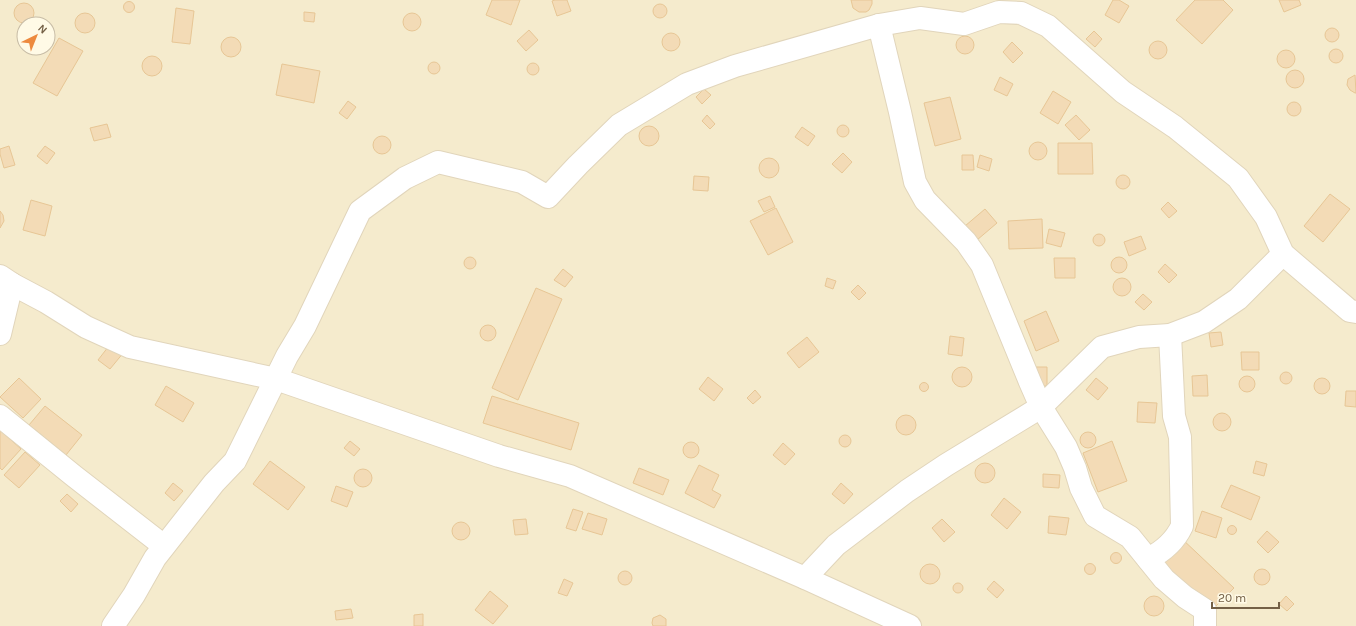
<svg xmlns="http://www.w3.org/2000/svg" width="1356" height="626" font-family="Karla,sans-serif">
<rect width="100%" height="100%" fill="#fdf8df"/>
<path fill="#f5ebcd" fill-rule="evenodd" d="M 0,0 L 1356,0 L 1356,626 L 0,626 ZM 24,24 L 48,24 L 48,48 L 24,48 Z"/>
<g fill="#f3dbb6" stroke="#e7c695">
<path d="M 492,0 L 520,0 L 511,25 L 486,15 Z"/>
<path d="M 555,0 L 567,0 L 571,11 L 557,16 L 552,1 Z"/>
<path d="M 851,0 L 872,0 L 872,4 L 869,10 L 866,12 L 859,12 L 853,8 Z"/>
<path d="M 1113,0 L 1119,0 L 1129,6 L 1119,23 L 1105,15 Z"/>
<path d="M 1195,0 L 1223,0 L 1233,10 L 1202,44 L 1176,20 Z"/>
<path d="M 1279,0 L 1299,0 L 1301,5 L 1284,12 Z"/>
<circle cx="129" cy="7" r="5.5"/>
<circle cx="24" cy="13" r="10"/>
<circle cx="660" cy="11" r="7"/>
<path d="M 176,8 L 194,11 L 190,44 L 172,42 Z"/>
<path d="M 304,12 L 315,13 L 314,22 L 304,21 Z"/>
<circle cx="412" cy="22" r="9"/>
<circle cx="85" cy="23" r="10"/>
<circle cx="1332" cy="35" r="7"/>
<path d="M 529,30 L 538,40 L 526,51 L 517,41 Z"/>
<path d="M 1094,31 L 1102,39 L 1095,47 L 1086,39 Z"/>
<circle cx="671" cy="42" r="9"/>
<circle cx="965" cy="45" r="9"/>
<circle cx="231" cy="47" r="10"/>
<path d="M 59,38 L 83,51 L 57,96 L 33,83 Z"/>
<circle cx="1158" cy="50" r="9"/>
<path d="M 1012,42 L 1023,53 L 1013,63 L 1003,52 Z"/>
<circle cx="1336" cy="56" r="7"/>
<circle cx="1286" cy="59" r="9"/>
<circle cx="152" cy="66" r="10"/>
<circle cx="434" cy="68" r="6"/>
<circle cx="533" cy="69" r="6"/>
<path d="M 282,64 L 320,71 L 314,103 L 276,95 Z"/>
<circle cx="1295" cy="79" r="9"/>
<path d="M 1355,75 L 1356,93 L 1355,93 L 1350,90 L 1347,85 L 1348,79 Z"/>
<path d="M 1000,77 L 1013,84 L 1007,96 L 994,90 Z"/>
<path d="M 704,89 L 711,95 L 702,104 L 696,97 Z"/>
<path d="M 1053,91 L 1071,102 L 1058,124 L 1040,113 Z"/>
<path d="M 950,97 L 961,139 L 935,146 L 924,103 Z"/>
<path d="M 348,101 L 356,107 L 347,119 L 339,113 Z"/>
<circle cx="1294" cy="109" r="7"/>
<path d="M 707,115 L 715,124 L 710,129 L 702,121 Z"/>
<path d="M 1076,115 L 1090,130 L 1079,140 L 1065,125 Z"/>
<path d="M 107,124 L 111,137 L 94,141 L 90,128 Z"/>
<circle cx="843" cy="131" r="6"/>
<circle cx="649" cy="136" r="10"/>
<path d="M 802,127 L 815,136 L 808,146 L 795,137 Z"/>
<circle cx="382" cy="145" r="9"/>
<circle cx="1038" cy="151" r="9"/>
<path d="M 1058,143 L 1092,143 L 1093,174 L 1058,174 Z"/>
<path d="M 9,146 L 15,165 L 4,168 L 0,154 L 0,149 Z"/>
<path d="M 45,146 L 55,153 L 47,164 L 37,156 Z"/>
<path d="M 843,153 L 852,162 L 842,173 L 832,164 Z"/>
<path d="M 962,155 L 973,155 L 974,170 L 962,170 Z"/>
<path d="M 980,155 L 992,159 L 989,171 L 977,167 Z"/>
<circle cx="769" cy="168" r="10"/>
<circle cx="1123" cy="182" r="7"/>
<path d="M 694,176 L 709,177 L 708,191 L 693,190 Z"/>
<path d="M 1330,194 L 1350,209 L 1323,242 L 1304,226 Z"/>
<path d="M 770,196 L 775,207 L 764,212 L 758,201 Z"/>
<path d="M 31,200 L 52,206 L 45,236 L 23,230 Z"/>
<path d="M 1168,202 L 1177,211 L 1169,218 L 1161,209 Z"/>
<path d="M 776,208 L 793,242 L 768,255 L 750,221 Z"/>
<path d="M 985,209 L 997,223 L 977,240 L 965,226 Z"/>
<path d="M 0,211 L 3,215 L 4,221 L 0,228 Z"/>
<path d="M 1042,219 L 1043,248 L 1009,249 L 1008,221 Z"/>
<path d="M 1049,229 L 1065,233 L 1061,247 L 1046,243 Z"/>
<circle cx="1099" cy="240" r="6"/>
<path d="M 1141,236 L 1146,249 L 1129,256 L 1124,242 Z"/>
<circle cx="1119" cy="265" r="8"/>
<circle cx="470" cy="263" r="6"/>
<path d="M 1054,258 L 1075,258 L 1075,278 L 1055,278 Z"/>
<path d="M 1165,264 L 1177,275 L 1169,283 L 1158,272 Z"/>
<path d="M 563,269 L 573,277 L 565,287 L 554,280 Z"/>
<path d="M 827,278 L 836,281 L 833,289 L 825,286 Z"/>
<circle cx="1122" cy="287" r="9"/>
<path d="M 858,285 L 866,293 L 859,300 L 851,292 Z"/>
<path d="M 536,288 L 562,299 L 518,400 L 492,388 Z"/>
<path d="M 1143,294 L 1152,302 L 1144,310 L 1135,302 Z"/>
<path d="M 1046,311 L 1059,341 L 1036,351 L 1024,321 Z"/>
<circle cx="488" cy="333" r="8"/>
<path d="M 1221,332 L 1223,345 L 1211,347 L 1209,333 Z"/>
<path d="M 950,336 L 964,338 L 962,356 L 948,354 Z"/>
<path d="M 807,337 L 819,352 L 799,368 L 787,353 Z"/>
<path d="M 112,342 L 124,352 L 110,369 L 98,360 Z"/>
<path d="M 1241,352 L 1259,352 L 1259,370 L 1242,370 Z"/>
<path d="M 1034,367 L 1047,367 L 1047,386 L 1033,386 Z"/>
<circle cx="962" cy="377" r="10"/>
<circle cx="1286" cy="378" r="6"/>
<path d="M 1207,375 L 1208,396 L 1193,396 L 1192,376 Z"/>
<circle cx="1247" cy="384" r="8"/>
<path d="M 708,377 L 723,389 L 714,401 L 699,389 Z"/>
<circle cx="1322" cy="386" r="8"/>
<path d="M 19,378 L 41,399 L 23,418 L 0,397 Z"/>
<path d="M 1096,378 L 1108,388 L 1098,400 L 1086,390 Z"/>
<circle cx="924" cy="387" r="4.5"/>
<path d="M 166,386 L 194,403 L 183,422 L 155,405 Z"/>
<path d="M 755,390 L 761,397 L 753,404 L 747,398 Z"/>
<path d="M 1346,391 L 1356,391 L 1356,407 L 1345,406 Z"/>
<path d="M 492,396 L 579,423 L 571,450 L 483,423 Z"/>
<path d="M 1138,402 L 1157,403 L 1155,423 L 1137,422 Z"/>
<path d="M 45,406 L 82,435 L 66,455 L 29,425 Z"/>
<circle cx="1222" cy="422" r="9"/>
<circle cx="906" cy="425" r="10"/>
<path d="M 0,430 L 21,449 L 2,470 L 0,468 Z"/>
<circle cx="1088" cy="440" r="8"/>
<circle cx="845" cy="441" r="6"/>
<path d="M 350,441 L 360,449 L 354,456 L 344,448 Z"/>
<path d="M 1112,441 L 1127,481 L 1098,492 L 1083,453 Z"/>
<circle cx="691" cy="450" r="8"/>
<path d="M 783,443 L 795,454 L 785,465 L 773,455 Z"/>
<path d="M 25,452 L 40,465 L 19,488 L 4,475 Z"/>
<path d="M 270,461 L 305,487 L 288,510 L 253,484 Z"/>
<path d="M 1256,461 L 1267,464 L 1264,476 L 1253,473 Z"/>
<circle cx="985" cy="473" r="10"/>
<path d="M 699,465 L 719,475 L 712,490 L 721,495 L 714,508 L 685,493 Z"/>
<path d="M 639,468 L 669,480 L 663,495 L 633,483 Z"/>
<circle cx="363" cy="478" r="9"/>
<path d="M 1043,474 L 1060,475 L 1059,488 L 1043,487 Z"/>
<path d="M 173,483 L 183,491 L 174,501 L 165,493 Z"/>
<path d="M 841,483 L 853,494 L 844,504 L 832,494 Z"/>
<path d="M 1231,485 L 1260,497 L 1251,520 L 1221,507 Z"/>
<path d="M 336,486 L 353,492 L 347,507 L 331,501 Z"/>
<path d="M 67,494 L 78,504 L 71,512 L 60,501 Z"/>
<path d="M 1004,498 L 1021,512 L 1007,529 L 991,515 Z"/>
<path d="M 573,509 L 583,512 L 576,531 L 566,528 Z"/>
<path d="M 1202,511 L 1222,518 L 1216,538 L 1195,531 Z"/>
<path d="M 588,513 L 607,519 L 602,535 L 582,529 Z"/>
<path d="M 1049,516 L 1069,518 L 1066,535 L 1048,533 Z"/>
<path d="M 526,519 L 528,534 L 515,535 L 513,520 Z"/>
<path d="M 942,519 L 955,532 L 944,542 L 932,528 Z"/>
<circle cx="461" cy="531" r="9"/>
<circle cx="1232" cy="530" r="4.5"/>
<path d="M 1267,531 L 1279,542 L 1268,553 L 1257,542 Z"/>
<path d="M 1180,537 L 1234,588 L 1212,610 L 1158,560 Z"/>
<circle cx="1116" cy="558" r="5.5"/>
<circle cx="1090" cy="569" r="5.5"/>
<circle cx="930" cy="574" r="10"/>
<circle cx="1262" cy="577" r="8"/>
<circle cx="625" cy="578" r="7"/>
<path d="M 564,579 L 573,583 L 567,596 L 558,593 Z"/>
<path d="M 994,581 L 1004,590 L 997,598 L 987,589 Z"/>
<circle cx="958" cy="588" r="5"/>
<path d="M 490,591 L 508,606 L 493,624 L 475,610 Z"/>
<path d="M 1286,596 L 1294,604 L 1287,611 L 1279,604 Z"/>
<circle cx="1154" cy="606" r="10"/>
<path d="M 351,609 L 353,618 L 336,620 L 335,611 Z"/>
<path d="M 423,614 L 423,626 L 414,626 L 414,615 Z"/>
<path d="M 660,615 L 666,619 L 666,626 L 653,626 L 652,623 L 653,618 Z"/>
</g>
<g fill="none" stroke-linecap="round" stroke-linejoin="round">
<g stroke="#e1d5bb" stroke-width="24">
<g id="minor">
<path d="M 879,25 L 900,112 L 915,182 L 925,200 L 966,242 L 982,265 L 1030,382 L 1041,407 L 1066,447 L 1075,468 L 1081,488 L 1095,516 L 1130,537 L 1164,579 L 1185,597 L 1205,610 L 1205,626"/>
<path d="M 0,276 L 12,284 L 46,302 L 86,327 L 130,347 L 276,379 L 499,456 L 570,476 L 805,578 L 910,626"/>
<path d="M 0,334 L 12,284"/>
<path d="M 0,416 L 74,476 L 164,546"/>
<path d="M 1148,559 C 1162,552 1175,541 1182,526 L 1180,437 L 1174,416 L 1170,335"/>
<path d="M 805,578 L 836,545 L 907,491 L 946,465 L 1041,407 L 1102,347 L 1139,337 L 1170,335 L 1204,322 L 1238,299 L 1283,254"/>
<path d="M 113,626 L 134,595 L 155,558 L 214,483 L 235,461 L 287,356 L 305,326 L 360,211 L 405,178 L 438,162 L 522,182 L 548,197 L 578,165 L 619,125 L 687,84 L 735,66 L 879,25 L 920,18 L 964,24 L 999,12 L 1021,13 L 1048,26 L 1123,92 L 1175,127 L 1238,178 L 1266,217 L 1283,254 L 1350,311 L 1356,312"/>
</g>
</g>
<use href="#minor" stroke="#fff" stroke-width="22"/>
</g>
<g transform="translate(36 36) rotate(43)"><circle r="19" fill="#fffae6" stroke="#c7bca6"/>
<path d="M0-3L7 15L0 10L-7 15Z" fill="#ed8a3e"/>
<text y="-6" font-size="11" font-weight="bold" text-anchor="middle" fill="#746046">N</text>
</g>
<path d="M1212 602v6h67v-6" fill="none" stroke="#746046" stroke-width="2"/>
<text x="1218" y="602" font-size="12" fill="#746046" stroke="#fffae6" stroke-width="3" paint-order="stroke">20 m</text>
</svg>
